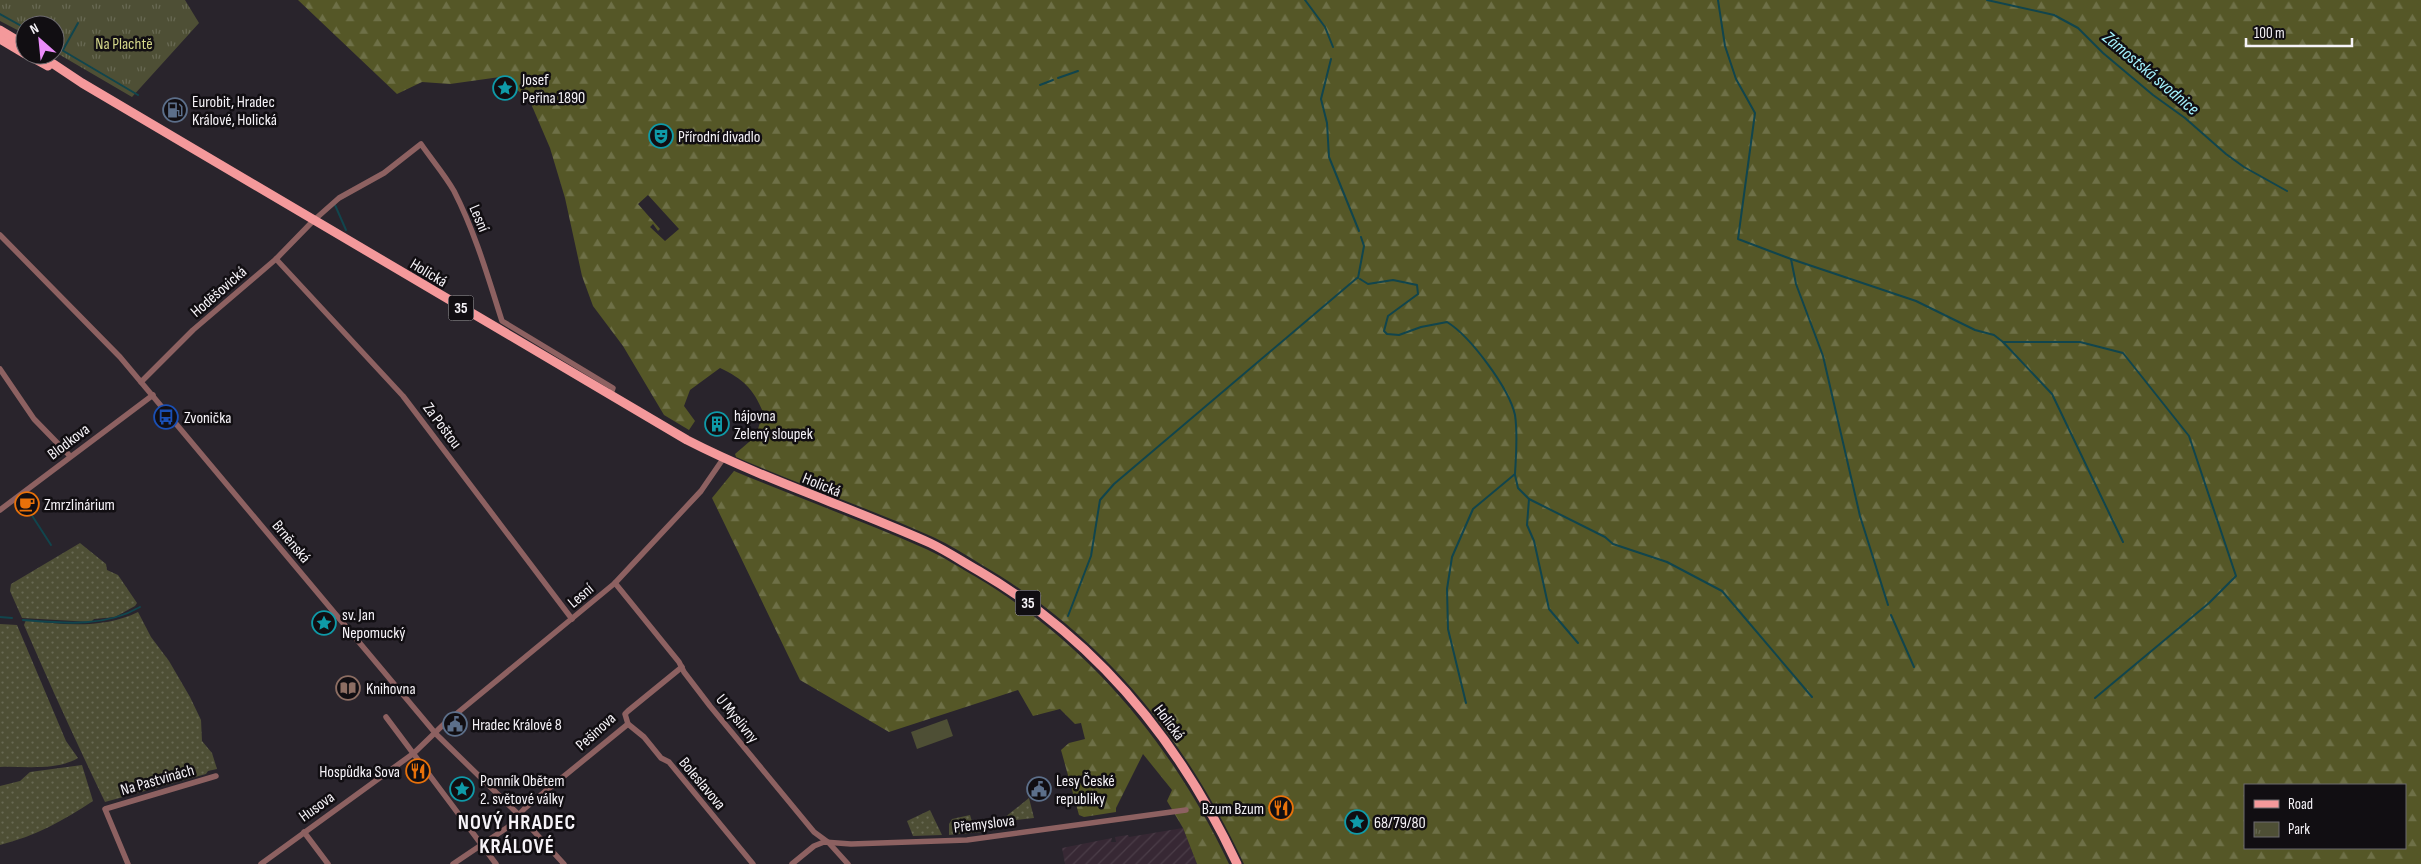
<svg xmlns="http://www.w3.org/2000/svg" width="2421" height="864" font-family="'Sofia Sans Condensed',sans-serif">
<defs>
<pattern id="industrial-furrows" width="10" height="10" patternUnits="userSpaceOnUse" patternTransform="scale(1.25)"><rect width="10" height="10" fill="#372834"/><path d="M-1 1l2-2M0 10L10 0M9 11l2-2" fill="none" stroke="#4b3d48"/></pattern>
<pattern id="grass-dots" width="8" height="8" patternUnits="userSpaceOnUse" patternTransform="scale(1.25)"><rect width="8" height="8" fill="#4e4f35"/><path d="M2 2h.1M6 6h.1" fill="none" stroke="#686953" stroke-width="1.8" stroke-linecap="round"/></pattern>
<pattern id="forest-firs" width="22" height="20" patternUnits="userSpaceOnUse" patternTransform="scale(1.25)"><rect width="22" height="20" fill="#555727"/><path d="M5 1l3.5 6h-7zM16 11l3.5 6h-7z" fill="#6e7047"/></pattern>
<pattern id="park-tufts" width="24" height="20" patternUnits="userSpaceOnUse" patternTransform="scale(1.25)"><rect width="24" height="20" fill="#4e4f35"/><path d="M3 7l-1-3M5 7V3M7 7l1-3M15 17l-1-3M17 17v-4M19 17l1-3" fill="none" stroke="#686953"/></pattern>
</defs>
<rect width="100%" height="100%" fill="#29242c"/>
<path fill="url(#industrial-furrows)" d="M 1183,828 L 1197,864 L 1065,864 L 1062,848 L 1112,838 L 1111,842 L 1116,842 L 1115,837 L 1128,835 L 1129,837 Z"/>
<g fill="url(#grass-dots)">
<path d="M 80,543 L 106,564 L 107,570 L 118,575 L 137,603 L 135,606 L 115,617 L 94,619 L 91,622 L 22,618 L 10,591 L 11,584 Z"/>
<path d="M 138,612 L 151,637 L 169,661 L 190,697 L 201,720 L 202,741 L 212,753 L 217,769 L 208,771 L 206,774 L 105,802 C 77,744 50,685 24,625 L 26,620 C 62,625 104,629 138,612 Z"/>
<path d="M 0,624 L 17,625 L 66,741 L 78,758 C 56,771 25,766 0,767 Z"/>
<path d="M 82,765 L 93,801 C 63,821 35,836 0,845 L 0,786 L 20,781 L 30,772 Z"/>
<path d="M 1029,798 L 1034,818 L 999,822 Z"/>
<path d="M 930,810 L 942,835 L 913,836 L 907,821 Z"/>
<path d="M 970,815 L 974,828 L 983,827 L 982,832 L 949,835 L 949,824 L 952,819 Z"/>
</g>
<g fill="url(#forest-firs)" fill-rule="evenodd">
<path d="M 298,0 L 2421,0 L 2421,864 L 1244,864 C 1185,738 1104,636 982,565 C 966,555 950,545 933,537 C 868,508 801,485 736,457 L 735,454 L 756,436 L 763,412 C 753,388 743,379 720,368 L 690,390 L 684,406 L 695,421 L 689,430 L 664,415 L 623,346 L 593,306 L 582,276 L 565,198 L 550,148 L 529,99 L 500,77 L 450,84 L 422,82 L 397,94 ZM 648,195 L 679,229 L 665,241 L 650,227 L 653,224 L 658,231 L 660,229 L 638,204 ZM 2405,785 L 2405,848 L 2245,848 L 2245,785 Z"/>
<path d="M 734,471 C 798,498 863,521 926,549 C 944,557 960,568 976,577 C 1089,644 1173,745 1229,864 L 1197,864 L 1183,828 L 1167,801 L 1172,790 L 1143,754 L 1116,808 L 1116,812 L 1084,817 L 1079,815 L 1061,750 L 1069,743 L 1085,739 L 1081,723 L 1075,724 L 1060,709 L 1033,716 L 1018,690 L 889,732 L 800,680 L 712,498 Z"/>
</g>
<path fill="url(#park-tufts)" d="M 0,0 L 185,0 L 199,23 L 132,97 L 55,52 L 55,25 L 25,25 L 25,34 L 0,21 Z"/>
<path fill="#4e4f35" d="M 947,719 L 953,736 L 917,749 L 911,732 Z"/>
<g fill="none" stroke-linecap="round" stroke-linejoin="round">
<g stroke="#11454d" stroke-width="2">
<path d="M 1305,0 L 1325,27 L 1333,47"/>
<path d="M 1718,0 L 1725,46 L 1736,79 L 1755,113 L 1738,239 L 1791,259 L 1796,284 L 1823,356 L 1860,516 L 1888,605"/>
<path d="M 1987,0 L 2054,15 L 2078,28 L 2103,53 L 2153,95 L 2185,118 L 2226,154 L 2244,167 L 2287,191"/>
<path d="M 0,14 L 25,28"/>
<path d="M 55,46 L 138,95"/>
<path d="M 63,50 L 78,23"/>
<path d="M 1331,59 L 1321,99 L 1327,123 L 1329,157 L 1359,231"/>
<path d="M 1058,78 L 1078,71"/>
<path d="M 1040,85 L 1053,80"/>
<path d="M 335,205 L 346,230"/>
<path d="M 1791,259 L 1916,301 L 1975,330 L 1994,335 L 2003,342 L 2052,394 L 2123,542"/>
<path d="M 1358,278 L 1364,246 L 1361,237"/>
<path d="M 1360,279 L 1368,284 L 1393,280 L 1417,285 L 1418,294 L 1388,316 L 1384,331 L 1387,334 L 1399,335 L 1421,327 L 1447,322 C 1470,336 1509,388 1515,415 C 1518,435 1516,455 1515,474 L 1473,509 L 1452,557 L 1447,589 L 1448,629 L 1466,703"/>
<path d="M 2003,342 L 2080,342 L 2123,353 L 2189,436 L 2236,576 L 2209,603 L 2095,698"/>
<path d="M 1515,475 L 1518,488 L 1529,499 L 1605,537 L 1613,544 L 1667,562 L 1722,591 L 1812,697"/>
<path d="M 1529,499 L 1527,525 L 1534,541 L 1549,609 L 1578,643"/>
<path d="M 31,514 L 51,545"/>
<path d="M 1891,615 L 1914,667"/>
<path d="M 1068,616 L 1091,556 L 1100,500 L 1114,484 L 1357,278"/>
<path d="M 0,617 L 12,618"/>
<path d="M 23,620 C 61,623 104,628 140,607"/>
</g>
<g stroke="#8d6161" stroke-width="5.5">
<path d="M 0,235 L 120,357 L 436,734 L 518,814 L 564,864"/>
<path d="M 276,259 L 403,396 L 572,619"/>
<path d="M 0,369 L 34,419 L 70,456"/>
<path d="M 141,382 L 193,330 L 276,259 L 313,221 L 339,198 L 384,173 L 421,144 C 432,160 445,175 454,191 C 475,232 488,277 502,321 L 613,388 L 610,396"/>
<path d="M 0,510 L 153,395"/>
<path d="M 615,583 L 679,662 L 684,672 L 710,706 L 814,832 L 829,843 L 848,864"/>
<path d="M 682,667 L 628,711 L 625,714 L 628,724 L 644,737 L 661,758 L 669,762 L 753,864"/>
<path d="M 386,717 L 496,864"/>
<path d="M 304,832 L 328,864"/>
<path d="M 128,864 L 105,809 L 216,776"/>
<path d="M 261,864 L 414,753 L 444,724 L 615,583 L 701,491 L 723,459"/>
<path d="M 453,864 L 508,827 L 525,808 L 628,724"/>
<path d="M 792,864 L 814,846 L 824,842 L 851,844 L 967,840 L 1186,810"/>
</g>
<g stroke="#f4999b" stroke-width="9">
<path d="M 0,30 L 25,45"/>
<path d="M 0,39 L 25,54"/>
<path d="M 28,55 L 48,66"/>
<path d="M 40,55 L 82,83 L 687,440 C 765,480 850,507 930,543 C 947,551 963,562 979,571 C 1097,640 1180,742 1237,864"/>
</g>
</g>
<defs>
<g id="sight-ring" transform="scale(1.25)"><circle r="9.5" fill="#110e12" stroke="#0f9aa8" stroke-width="1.5"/><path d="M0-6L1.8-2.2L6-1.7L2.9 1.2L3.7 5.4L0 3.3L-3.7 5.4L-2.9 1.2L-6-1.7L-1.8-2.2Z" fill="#0f9aa8"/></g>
<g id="fuel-ring" transform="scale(1.25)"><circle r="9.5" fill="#110e12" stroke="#5c6f8a" stroke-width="1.5"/><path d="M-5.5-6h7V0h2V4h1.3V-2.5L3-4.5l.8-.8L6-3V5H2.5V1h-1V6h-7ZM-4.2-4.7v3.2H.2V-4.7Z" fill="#5c6f8a"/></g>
<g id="theatre-ring" transform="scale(1.25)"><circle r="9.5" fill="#110e12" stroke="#0f9aa8" stroke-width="1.5"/><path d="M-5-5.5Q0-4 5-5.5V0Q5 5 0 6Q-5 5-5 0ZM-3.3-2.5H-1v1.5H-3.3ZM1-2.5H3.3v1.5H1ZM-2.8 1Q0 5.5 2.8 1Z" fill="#0f9aa8"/></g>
<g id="bus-ring" transform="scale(1.25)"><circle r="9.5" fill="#110e12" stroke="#1a4fb4" stroke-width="1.5"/><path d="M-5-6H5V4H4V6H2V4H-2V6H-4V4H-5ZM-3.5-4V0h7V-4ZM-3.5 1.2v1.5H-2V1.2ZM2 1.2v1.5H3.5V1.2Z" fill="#1a4fb4"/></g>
<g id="building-ring" transform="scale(1.25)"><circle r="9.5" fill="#110e12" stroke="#0f9aa8" stroke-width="1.5"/><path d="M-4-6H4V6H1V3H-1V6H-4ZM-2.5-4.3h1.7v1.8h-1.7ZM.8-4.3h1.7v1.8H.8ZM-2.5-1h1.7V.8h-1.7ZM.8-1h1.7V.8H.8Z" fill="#0f9aa8"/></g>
<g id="cafe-ring" transform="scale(1.25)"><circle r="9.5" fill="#110e12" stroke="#e8710a" stroke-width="1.5"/><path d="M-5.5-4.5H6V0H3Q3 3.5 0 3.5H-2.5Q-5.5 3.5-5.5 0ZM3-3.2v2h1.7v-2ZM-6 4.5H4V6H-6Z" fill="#e8710a"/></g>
<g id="library-ring" transform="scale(1.25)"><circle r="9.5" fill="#110e12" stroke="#8d6e63" stroke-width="1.5"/><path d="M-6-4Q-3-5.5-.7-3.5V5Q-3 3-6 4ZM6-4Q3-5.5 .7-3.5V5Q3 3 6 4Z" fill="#8d6e63"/></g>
<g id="civic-ring" transform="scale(1.25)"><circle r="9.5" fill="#110e12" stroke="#5c6f8a" stroke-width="1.5"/><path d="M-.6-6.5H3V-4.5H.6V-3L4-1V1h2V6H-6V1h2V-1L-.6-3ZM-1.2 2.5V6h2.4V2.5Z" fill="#5c6f8a"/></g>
<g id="restaurant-ring" transform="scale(1.25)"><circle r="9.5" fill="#110e12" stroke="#e8710a" stroke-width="1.5"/><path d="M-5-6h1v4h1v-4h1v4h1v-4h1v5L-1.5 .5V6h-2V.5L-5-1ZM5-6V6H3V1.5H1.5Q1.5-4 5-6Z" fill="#e8710a"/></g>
</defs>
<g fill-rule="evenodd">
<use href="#sight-ring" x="505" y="88"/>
<use href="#fuel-ring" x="175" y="110"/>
<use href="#theatre-ring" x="661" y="136"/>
<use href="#bus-ring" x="166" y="417"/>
<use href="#building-ring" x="717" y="424"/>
<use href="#cafe-ring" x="27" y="504"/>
<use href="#sight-ring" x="324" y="623"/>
<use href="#library-ring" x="348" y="688"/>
<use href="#civic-ring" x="455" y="724"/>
<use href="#restaurant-ring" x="418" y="771"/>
<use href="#sight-ring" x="462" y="789"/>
<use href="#civic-ring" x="1039" y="789"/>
<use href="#restaurant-ring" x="1281" y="808"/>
<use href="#sight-ring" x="1357" y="822"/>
</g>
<g text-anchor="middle" stroke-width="5" stroke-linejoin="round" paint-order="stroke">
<g fill="#110e12" stroke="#b1aeb3" stroke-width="1">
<rect x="448.5" y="295.5" width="25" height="25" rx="4"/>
<rect x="1015.5" y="590.5" width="25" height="25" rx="4"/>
</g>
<g font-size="15" font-weight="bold" fill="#f6f3f8">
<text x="461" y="313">35</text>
<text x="1028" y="608">35</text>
</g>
<g font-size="16" fill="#d2d589" stroke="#110e12">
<text x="124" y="49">Na Plachtě</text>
</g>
<g font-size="16" fill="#f6f3f8" stroke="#110e12" text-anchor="start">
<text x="522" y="85">Josef<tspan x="522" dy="18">Peřina 1890</tspan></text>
<text x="192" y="107">Eurobit, Hradec<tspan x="192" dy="18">Králové, Holická</tspan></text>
<text x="678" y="142">Přírodní divadlo</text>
<text x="734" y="421">hájovna<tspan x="734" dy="18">Zelený sloupek</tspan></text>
<text x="184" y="423">Zvonička</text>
<text x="44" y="510">Zmrzlinárium</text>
<text x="342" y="620">sv. Jan<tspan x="342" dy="18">Nepomucký</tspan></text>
<text x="366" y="694">Knihovna</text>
<text x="472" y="730">Hradec Králové 8</text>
<text x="400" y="777" text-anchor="end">Hospůdka Sova</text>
<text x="480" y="786">Pomník Obětem<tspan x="480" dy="18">2. světové války</tspan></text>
<text x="1056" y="786">Lesy České<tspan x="1056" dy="18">republiky</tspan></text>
<text x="1264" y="814" text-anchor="end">Bzum Bzum</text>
<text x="1374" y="828">68/79/80</text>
</g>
<g font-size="16" fill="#f6f3f8" stroke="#110e12">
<text transform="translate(480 218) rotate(67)" y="6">Lesní</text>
<text transform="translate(429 272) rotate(31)" y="6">Holická</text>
<text transform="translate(218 291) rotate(-41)" y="6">Hoděšovická</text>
<text transform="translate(443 425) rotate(53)" y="6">Za Poštou</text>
<text transform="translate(68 441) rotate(-37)" y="6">Blodkova</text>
<text transform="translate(822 484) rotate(22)" y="6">Holická</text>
<text transform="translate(292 541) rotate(50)" y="6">Brněnská</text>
<text transform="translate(580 595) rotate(-40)" y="6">Lesní</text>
<text transform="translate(738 718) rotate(51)" y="6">U Myslivny</text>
<text transform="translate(1170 722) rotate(53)" y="6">Holická</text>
<text transform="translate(595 731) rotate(-42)" y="6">Pešinova</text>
<text transform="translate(157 779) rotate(-16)" y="6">Na Pastvinách</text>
<text transform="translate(703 783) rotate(50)" y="6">Boleslavova</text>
<text transform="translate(316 806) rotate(-36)" y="6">Husova</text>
<text transform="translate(984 823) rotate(-7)" y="6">Přemyslova</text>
</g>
<g font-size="18" font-style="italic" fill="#a3f2fe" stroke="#110e12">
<text transform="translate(2151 73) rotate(40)" y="6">Zámostská svodnice</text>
</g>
<g font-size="21" font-weight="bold" letter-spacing="1" fill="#f6f3f8" stroke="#110e12">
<text x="517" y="829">NOVÝ HRADEC<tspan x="517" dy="24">KRÁLOVÉ</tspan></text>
</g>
</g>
<rect x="2244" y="784" width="162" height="65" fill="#110e12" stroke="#6d6a6e"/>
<rect x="2254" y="800" width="25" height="8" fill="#f4999b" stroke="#6d6a6e"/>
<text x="2288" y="809" font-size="15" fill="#f6f3f8">Road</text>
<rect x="2254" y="822" width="25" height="15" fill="url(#park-tufts)" stroke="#6d6a6e"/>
<text x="2288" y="834" font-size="15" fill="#f6f3f8">Park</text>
<g transform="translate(40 40) rotate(333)"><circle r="24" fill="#110e12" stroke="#6d6a6e"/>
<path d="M0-4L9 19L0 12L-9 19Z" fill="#ec8cfb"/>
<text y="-8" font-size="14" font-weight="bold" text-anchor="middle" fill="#f6f3f8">N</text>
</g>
<path d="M2246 38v8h106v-8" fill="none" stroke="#f6f3f8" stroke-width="2.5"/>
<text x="2254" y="38" font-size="15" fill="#f6f3f8" stroke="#110e12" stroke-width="4" paint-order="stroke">100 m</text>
</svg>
